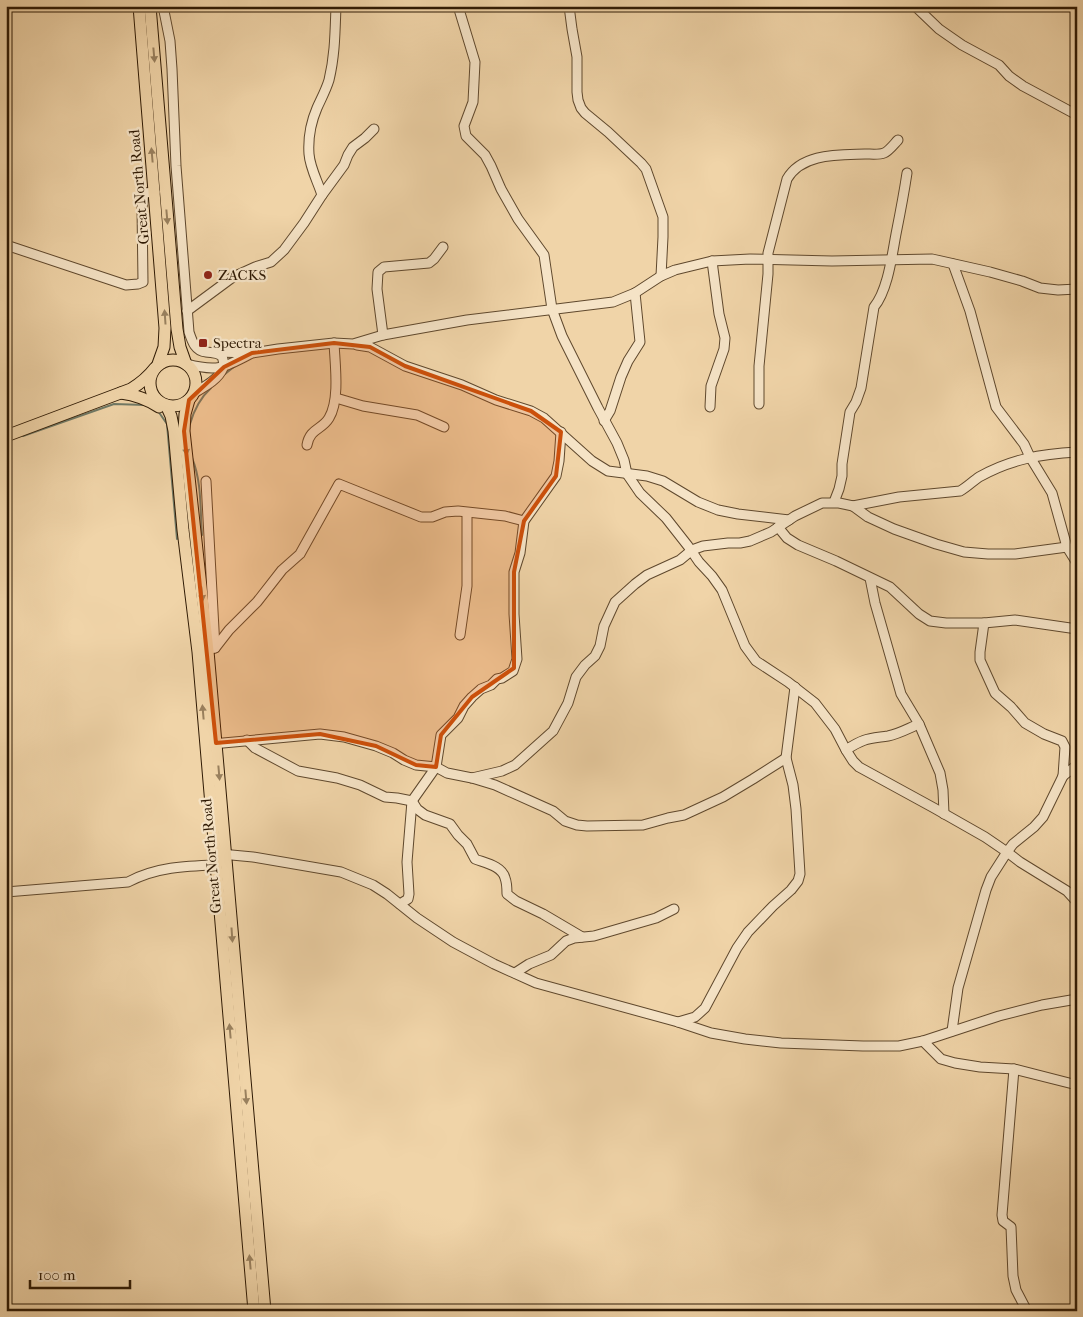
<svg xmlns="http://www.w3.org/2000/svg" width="1083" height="1317" font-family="'IM FELL French Canon',serif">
<rect width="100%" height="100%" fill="#f0d4a8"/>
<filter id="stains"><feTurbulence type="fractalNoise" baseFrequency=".004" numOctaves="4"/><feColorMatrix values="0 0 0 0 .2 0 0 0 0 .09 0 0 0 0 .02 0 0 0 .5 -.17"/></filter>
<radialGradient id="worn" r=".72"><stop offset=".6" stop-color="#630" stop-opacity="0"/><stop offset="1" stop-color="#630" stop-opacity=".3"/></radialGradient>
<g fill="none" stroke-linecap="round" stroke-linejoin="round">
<g stroke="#6f7966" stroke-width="2">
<path d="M 225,374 L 235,366"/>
<path d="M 158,411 L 167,424 L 177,539"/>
<path d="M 190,424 C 194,410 200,398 211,388"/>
<path d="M 23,436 L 114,404 L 145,405"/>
<path d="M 192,458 C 202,482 200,509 202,535"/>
</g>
<g stroke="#5f482d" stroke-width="11">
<g id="minor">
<path d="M 163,6 L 170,41 L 172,69 L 176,166 L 189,332 C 192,341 195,351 206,352 C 213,353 216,352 222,356 C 223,360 225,364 223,368 C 218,380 204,387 194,393"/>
<path d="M 458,6 L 475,62 L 473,102 L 464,126 L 466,136 L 485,155 L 491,166 L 501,189 L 518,219 L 544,255 L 552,309 L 562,336 L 598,408 L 617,443 L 624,460 L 627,474 L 640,493 L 666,518 L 688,546 L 699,562 L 712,576 L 722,590 L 745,646 L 756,661 L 788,682 L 815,703 L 835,729 L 846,750 L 853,761 L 859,767 L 934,808 L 985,837 L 1007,852 L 1020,862 L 1067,891 L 1077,902"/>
<path d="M 569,6 L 572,29 L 577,57 L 577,92 L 578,100 L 581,108 L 585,113 L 608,132 L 641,163 L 646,169 L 663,217 L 663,237 L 661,276"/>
<path d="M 915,6 L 939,29 L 962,45 L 999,65 L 1009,76 L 1023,86 L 1077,115"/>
<path d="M 322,195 L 344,165 L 348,155 L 353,147 L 365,138 L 374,129"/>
<path d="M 6,245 L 126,285 L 138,284 L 143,282 L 142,207 L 144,193 L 155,192"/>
<path d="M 953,264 L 970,311 L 996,407 L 1024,444 L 1030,457 L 1052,493 L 1067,547 L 1077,563"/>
<path d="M 187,311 L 233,277 L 255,267 L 271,262 L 284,250 L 304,223 L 322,195 C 318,182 310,168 309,154 C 308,139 311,122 317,108 C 321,99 326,90 329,80 C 335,55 335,32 336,6"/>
<path d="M 383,335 L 377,289 L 378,272 L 384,267 L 429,263 L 434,259 L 443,247"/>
<path d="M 357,345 L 370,347 L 405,366 L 462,385 L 496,400 L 531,411 L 544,418 L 592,461 L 608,471 L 647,476 L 663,481 L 698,502 L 718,510 L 738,514 L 789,520"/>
<path d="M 216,352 L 252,353 L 278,349 L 334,343 L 353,344 L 383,335 L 467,320 L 613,302 L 635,293 L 661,276 L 675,270 L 712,261 L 750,259 L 832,261 L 932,259 L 990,272 L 1022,281 L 1040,288 L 1058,290 L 1077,289"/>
<path d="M 187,364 C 217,372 224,368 250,354"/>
<path d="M 336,398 L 363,406 L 417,415 L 444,427"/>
<path d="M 759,404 L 759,366 L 768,274 L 768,253 L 787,179 C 802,153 838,155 865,154 C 871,154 879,155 884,153 C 889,151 894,144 898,140"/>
<path d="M 710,407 L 711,386 L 724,349 L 725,338 L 719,314 L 712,261"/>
<path d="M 604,421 L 610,411 L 621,377 L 628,361 L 640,342 L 635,293"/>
<path d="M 307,445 C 310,428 322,430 329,418 C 340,400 335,364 334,343"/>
<path d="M 206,481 L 215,648"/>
<path d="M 834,502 L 839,489 L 842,476 L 842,464 L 850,412 L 856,402 L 861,388 L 874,307 C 888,290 892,255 896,234 C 900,214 904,193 907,173"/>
<path d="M 853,506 L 868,517 L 894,529 L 936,544 L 964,552 L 988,554 L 1015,554 L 1067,547"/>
<path d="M 778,527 L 787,538 L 798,545 L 836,561 L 890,587 L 919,614 L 930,621 L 946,623 L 984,623 L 1015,620 L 1077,629"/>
<path d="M 870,578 L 875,603 L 901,694 L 919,724 L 940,773 L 943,790 L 944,814"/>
<path d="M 984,623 L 980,652 L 980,660 L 995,693 L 1011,707 L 1025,723 L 1044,734 L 1062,741 L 1065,747 L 1063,776"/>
<path d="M 460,635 L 467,586 L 467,513"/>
<path d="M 203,651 L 215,648 L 229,630 L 257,602 L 282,570 L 300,554 L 339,484 L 421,517 L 432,517 L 445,512 L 458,511 L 505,516 L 524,521"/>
<path d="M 247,740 L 255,748 L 298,771 L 337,778 L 360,785 L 385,797 L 397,798 L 412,801 L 417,809 L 425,815 L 450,824 L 458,835 L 467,844 L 475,859 C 485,863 502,866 505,878 C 507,883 507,889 507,894 L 516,901 L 543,914 L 582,937"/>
<path d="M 212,744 L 320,734 L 344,737 L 376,746 L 393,753 L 404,760 L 416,765 L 436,767 L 447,773 L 472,778 L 495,785 L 553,811 L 565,821 L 577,825 L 587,826 L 643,825 L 668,818 L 684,815 L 723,797 L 753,779 L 786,758"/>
<path d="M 846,750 C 864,738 868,739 888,736 C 899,734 909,728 919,724"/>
<path d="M 472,778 L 502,771 L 515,765 L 553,731 L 568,703 L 576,677 L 585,665 L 595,656 L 600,646 L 604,626 L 615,602 L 635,584 L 647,575 L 680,560 L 692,550 L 703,546 L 728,543 L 740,543 L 750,541 L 771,532 L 795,516 L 822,503 L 839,503 L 853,506 L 899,497 L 960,491 C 967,487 973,481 979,477 C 1011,459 1041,454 1077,452"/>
<path d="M 221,854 L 253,857 L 341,872 L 373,885 L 387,894 L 417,918 L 453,942 L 494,964 L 536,983 L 678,1022 L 711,1033 L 745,1039 L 781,1043 L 863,1046 L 899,1046 L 923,1041 L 999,1016 L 1042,1005 L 1077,999"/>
<path d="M 6,892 L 128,882 C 156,867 185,866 216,865"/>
<path d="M 400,904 L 408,899 L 409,894 L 407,862 L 412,801 L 436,767 L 441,735 L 458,718 L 464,706 L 472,697 L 481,689 L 491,685 L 497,679 L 502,678 L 513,671 L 517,659 L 514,614 L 514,572 L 520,553 L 524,521 L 556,476 L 559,461 L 561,432"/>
<path d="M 515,973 L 529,964 L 551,955 L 566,941 L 574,938 L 594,936 L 656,918 L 674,909"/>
<path d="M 678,1022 L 695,1017 L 705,1008 L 737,948 L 748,932 L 773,906 L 791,890 L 798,881 L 800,874 L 796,809 L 793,785 L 786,758 L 795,687"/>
<path d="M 952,1031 L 958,988 L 986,890 L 991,877 L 1007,852 L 1013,844 L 1034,827 L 1043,817 L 1063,776 L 1077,765"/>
<path d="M 923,1041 L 941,1059 L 955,1063 L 980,1067 L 1014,1069 L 1077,1085"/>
<path d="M 1014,1069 L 1002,1215 L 1003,1221 L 1011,1227 L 1013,1276 L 1016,1290 L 1027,1311"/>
</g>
</g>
<g stroke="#2f1a04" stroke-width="13">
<g id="major">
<path d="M 139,6 L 165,328 L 164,347 L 158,364"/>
<path d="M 150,6 L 177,329 L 180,347 L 186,364"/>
<circle cx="173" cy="383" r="23"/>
<path d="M 121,393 C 136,395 147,399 159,407"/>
<path d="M 189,400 L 185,414 L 184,431 L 208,651 L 265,1311"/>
<path d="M 166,405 L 171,416 L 174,431 L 183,530 L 198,652 L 254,1311"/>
<path d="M 6,436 L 131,389 C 141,383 148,377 155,368"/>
</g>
</g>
<use href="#minor" stroke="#f5e3c6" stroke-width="9"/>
<use href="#major" stroke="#f0d4a8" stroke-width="11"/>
</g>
<defs><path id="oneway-solid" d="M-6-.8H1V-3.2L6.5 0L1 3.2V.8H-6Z" transform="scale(1.25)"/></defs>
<g fill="#99805e">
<use href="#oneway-solid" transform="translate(154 55) rotate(85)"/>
<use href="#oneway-solid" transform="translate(152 155) rotate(-95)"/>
<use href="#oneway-solid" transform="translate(167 217) rotate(85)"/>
<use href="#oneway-solid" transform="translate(165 317) rotate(-94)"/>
<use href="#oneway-solid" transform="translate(186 448) rotate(84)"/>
<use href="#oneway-solid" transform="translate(202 594) rotate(84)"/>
<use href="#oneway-solid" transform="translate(203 712) rotate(-95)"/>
<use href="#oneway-solid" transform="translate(219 773) rotate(85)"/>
<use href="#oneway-solid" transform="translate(232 935) rotate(86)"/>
<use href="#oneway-solid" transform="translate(230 1031) rotate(-95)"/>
<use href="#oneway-solid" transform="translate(246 1097) rotate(85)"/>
<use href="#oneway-solid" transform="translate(250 1262) rotate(-95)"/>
</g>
<path fill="#cc500b" fill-opacity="0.2" stroke="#cc500b" stroke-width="4" stroke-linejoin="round" d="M 334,343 L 370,347 L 405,366 L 531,411 L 561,432 L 556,476 L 524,521 L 514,572 L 514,668 L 472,697 L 441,735 L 436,767 L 416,765 L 376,746 L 320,734 L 216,743 L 184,431 L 189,400 L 224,367 L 252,353 Z"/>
<g fill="#8f2418" stroke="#f5e3c6" stroke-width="2">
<circle cx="208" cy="275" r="5"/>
<rect x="198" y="338" width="10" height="10" rx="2.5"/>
</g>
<g text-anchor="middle" stroke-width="4.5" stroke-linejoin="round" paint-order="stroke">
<g font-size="15" fill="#2f1a04" stroke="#f5e3c6">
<text transform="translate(139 187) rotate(-95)" y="5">Great North Road</text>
<text transform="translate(211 856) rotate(-95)" y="5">Great North Road</text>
</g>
<g font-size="15" fill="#2f1a04" stroke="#f5e3c6" text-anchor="start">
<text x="218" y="280">ZACKS</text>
<text x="213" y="348">Spectra</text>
</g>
</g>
<rect width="1083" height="1317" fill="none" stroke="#f0d4a8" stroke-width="25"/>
<rect x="8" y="8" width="1068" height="1302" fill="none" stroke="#2f1a04" stroke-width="2.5"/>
<rect x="12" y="12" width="1058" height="1292" fill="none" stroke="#2f1a04"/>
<path d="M30 1280v8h100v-8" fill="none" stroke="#2f1a04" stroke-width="2.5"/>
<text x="38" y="1280" font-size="15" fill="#2f1a04" stroke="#f5e3c6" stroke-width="4" paint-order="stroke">100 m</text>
<rect width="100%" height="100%" filter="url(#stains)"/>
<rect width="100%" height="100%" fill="url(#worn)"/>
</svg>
